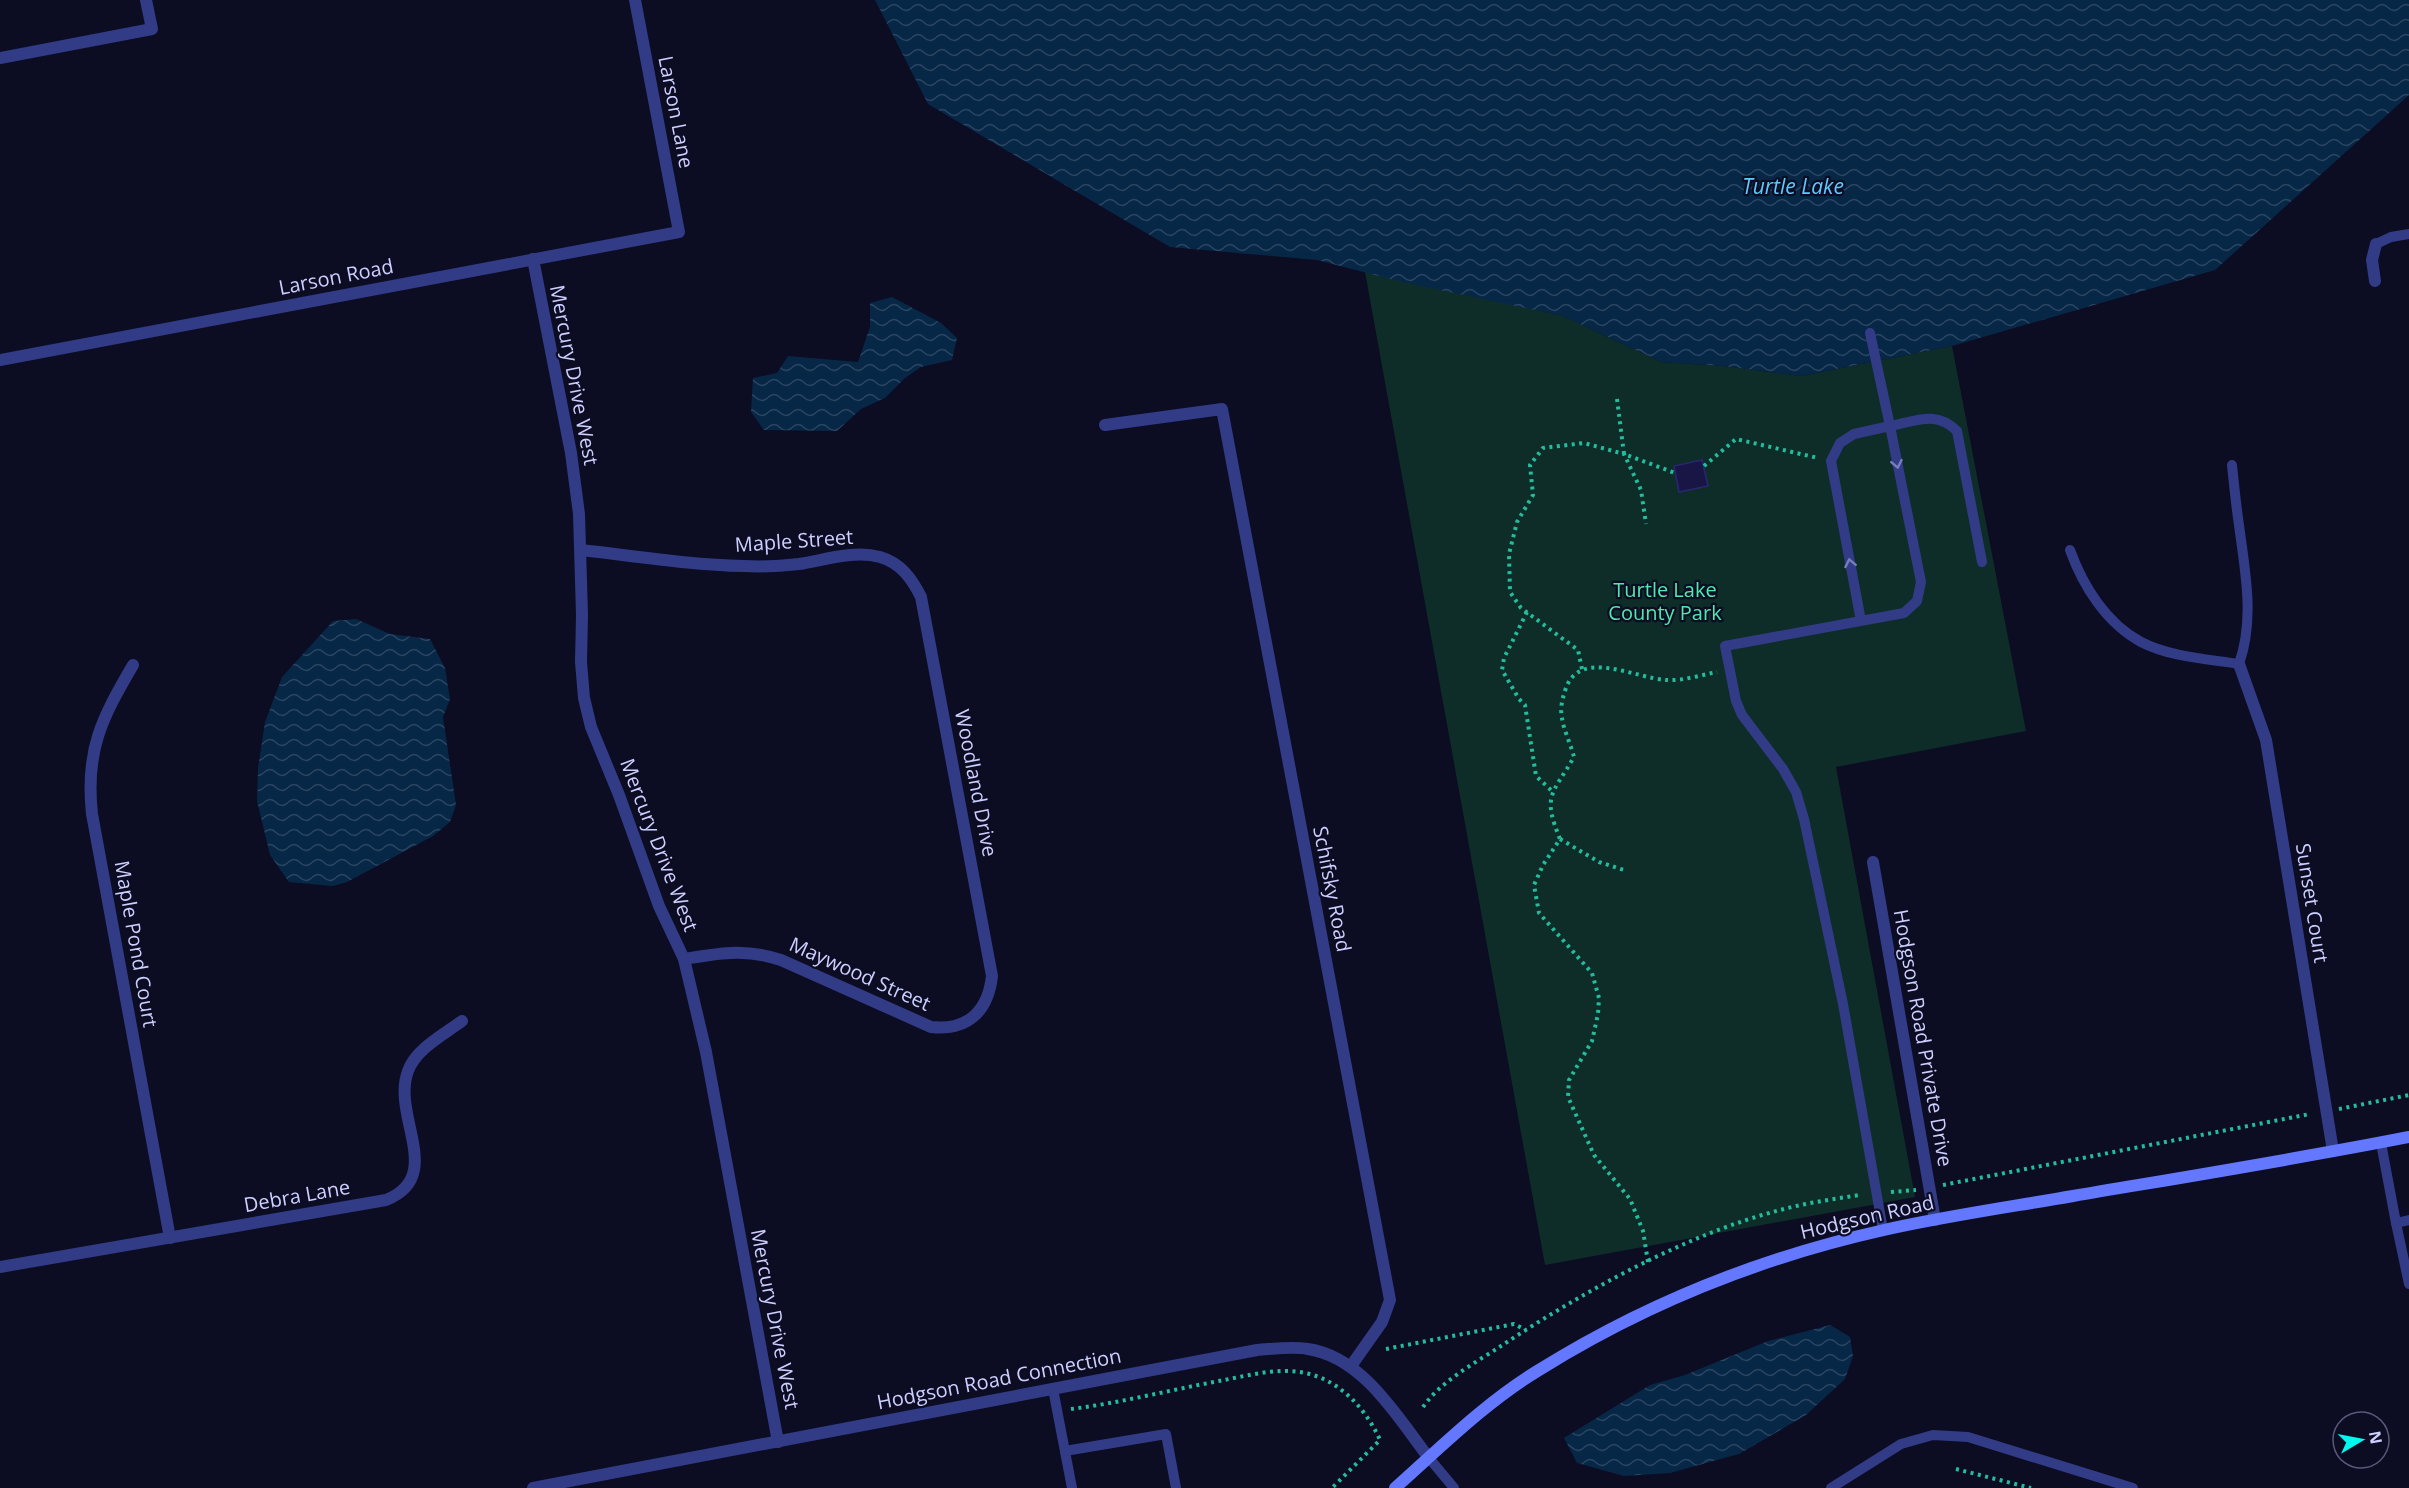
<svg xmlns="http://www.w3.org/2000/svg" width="2409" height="1488" font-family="'Open Sans',sans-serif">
<defs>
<pattern id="water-waves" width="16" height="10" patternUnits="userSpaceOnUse" patternTransform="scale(1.5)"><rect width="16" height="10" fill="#072746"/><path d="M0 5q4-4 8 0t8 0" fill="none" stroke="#2a4562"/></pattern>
</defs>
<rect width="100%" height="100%" fill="#0c0c23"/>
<path fill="#0e2d28" d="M 1365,272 L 1563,316 L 1661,362 L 1723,366 L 1801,376 L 1952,346 L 2026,731 L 1836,767 L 1915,1197 L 1545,1265 Z"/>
<g fill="url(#water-waves)">
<path d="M 875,0 L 2409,0 L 2409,95 L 2215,270 L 1952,346 L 1801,376 L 1723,366 L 1661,362 L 1563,316 L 1398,281 L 1317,260 L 1170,247 L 928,104 Z"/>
<path d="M 892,297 L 941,323 L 957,338 L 952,360 L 921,367 L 905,378 L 885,398 L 861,409 L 837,431 L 764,430 L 751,412 L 753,378 L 777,373 L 788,356 L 858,362 L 870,327 L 870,303 Z"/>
<path d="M 356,619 L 390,634 L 430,639 L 445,668 L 450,699 L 443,717 L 456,805 L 450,822 L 433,836 L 347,882 L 333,886 L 289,882 L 270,855 L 257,801 L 258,768 L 265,722 L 282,677 L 333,621 Z"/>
<path d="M 1830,1325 L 1850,1337 L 1853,1356 L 1845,1379 L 1806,1415 L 1739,1454 L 1670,1473 L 1624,1476 L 1577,1463 L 1564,1438 L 1650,1385 L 1685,1375 L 1768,1341 Z"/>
</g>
<path fill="#191645" stroke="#2a2673" stroke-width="1.5" d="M 1702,460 L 1708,486 L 1679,492 L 1674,466 Z"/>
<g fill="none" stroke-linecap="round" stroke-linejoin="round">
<g stroke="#23bd9e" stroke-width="4" stroke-dasharray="3 4.5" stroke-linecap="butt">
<path d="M 1617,399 L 1624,454 L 1675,473"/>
<path d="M 1704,466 L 1736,439 L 1818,458"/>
<path d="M 1527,612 L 1504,658 L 1502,670 L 1519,699 L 1525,705 L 1536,776 L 1552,791"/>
<path d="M 1582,669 L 1578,650 L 1521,608 L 1510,592 L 1509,554 L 1517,522 L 1533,495 L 1530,465 L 1543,448 L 1584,443 L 1624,454 L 1641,490 L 1646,524"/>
<path d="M 1560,839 L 1599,862 L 1627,871"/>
<path d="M 2339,1109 L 2409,1095"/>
<path d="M 1943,1185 L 2310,1114"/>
<path d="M 1891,1192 L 1916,1190"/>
<path d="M 1648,1262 L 1643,1231 L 1630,1199 L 1594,1155 L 1568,1097 L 1569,1080 L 1592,1041 L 1598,1014 L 1599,998 L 1592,973 L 1539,913 L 1534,885 L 1543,865 L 1560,839 C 1542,795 1552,795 1574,757 C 1571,745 1563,728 1562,718 C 1560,709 1562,700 1565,691 C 1578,646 1636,679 1667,680 C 1683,681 1701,675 1717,672"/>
<path d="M 1386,1349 L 1514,1324 L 1526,1330"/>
<path d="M 1423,1407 C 1441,1381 1475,1363 1501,1346 C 1583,1292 1684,1235 1780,1210 C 1806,1203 1833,1199 1860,1195"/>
<path d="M 1071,1409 C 1120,1403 1170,1390 1219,1381 C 1246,1376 1277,1367 1305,1373 C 1340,1380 1366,1409 1380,1440 L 1332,1488"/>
<path d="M 1956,1469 L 2031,1488"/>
</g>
<g stroke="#323b86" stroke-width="10">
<path d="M 2376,244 L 2391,237 L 2409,234"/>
<path d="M 1870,333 L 1890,426 C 1916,421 1936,410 1957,431 L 1982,562"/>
<path d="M 2070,550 C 2083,586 2106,623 2141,642 C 2170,657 2207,659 2239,664 C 2255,618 2245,572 2239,525 C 2236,505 2234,485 2232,465"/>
<path d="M 1861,621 L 1831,461 L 1840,443 L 1854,434 L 1890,426 L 1921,582 L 1917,601 L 1904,613 L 1725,646 L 1736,701 L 1742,715 L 1783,769 L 1796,792 L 1804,819 L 1843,1004 L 1883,1230"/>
<path d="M 2381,1143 L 2396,1223 L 2409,1220"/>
<path d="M 2396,1223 L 2409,1284"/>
<path d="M 1053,1389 L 1072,1488"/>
<path d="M 1065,1451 L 1166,1434 L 1176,1488"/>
<path d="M 1429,1458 L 1454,1488"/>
<path d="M 1831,1488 L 1901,1444 L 1933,1435 L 1968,1437 L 2133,1488"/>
</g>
<g stroke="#323b86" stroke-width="12">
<path d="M 0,58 L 152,29 L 146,0"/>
<path d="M 533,259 L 571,453 L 579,514 L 582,615 L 581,662 L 584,698 L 591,727 L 619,795 L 659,906 L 684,959 L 706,1052 L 778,1442"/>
<path d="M 2375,281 L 2372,260 L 2376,244"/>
<path d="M 0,360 L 679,232 L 635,0"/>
<path d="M 1105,425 L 1222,409 L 1390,1300 L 1382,1322 L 1351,1366"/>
<path d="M 581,550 C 635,556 690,565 744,566 C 762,567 781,566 799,564 C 825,560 854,550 880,557 C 901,563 912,579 921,597 L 992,976 C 988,1012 967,1031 931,1027 L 781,960 C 744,948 721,953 684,959"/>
<path d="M 2239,664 L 2266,740 L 2333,1151"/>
<path d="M 133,665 C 102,718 85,750 92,814 L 170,1238"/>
<path d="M 1873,862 L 1935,1220"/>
<path d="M 0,1267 L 386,1200 C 446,1176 391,1116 408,1071 C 416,1049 443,1035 462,1021"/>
</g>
<path stroke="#323b86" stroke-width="12" d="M 533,1488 L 1257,1350 C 1273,1349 1292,1346 1308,1349 C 1363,1357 1398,1418 1429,1458"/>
<path stroke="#6477ff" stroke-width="12" d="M 1395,1488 C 1441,1447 1486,1402 1539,1370 C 1645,1304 1763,1257 1884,1230 C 1946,1216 2010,1207 2073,1196 C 2185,1177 2297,1159 2409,1137"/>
</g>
<defs><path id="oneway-chevron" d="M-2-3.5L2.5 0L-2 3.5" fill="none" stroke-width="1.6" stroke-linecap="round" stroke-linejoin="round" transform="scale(1.5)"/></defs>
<g stroke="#787ebc">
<use href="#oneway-chevron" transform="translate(1897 464) rotate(79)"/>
<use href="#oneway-chevron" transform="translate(1850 563) rotate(-101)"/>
</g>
<g text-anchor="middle" stroke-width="4.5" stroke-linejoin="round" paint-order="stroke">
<g font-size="20" fill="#cdcfff" stroke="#0c0c23">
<text transform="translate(676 112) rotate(79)" y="7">Larson Lane</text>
<text transform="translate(336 277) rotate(-11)" y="7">Larson Road</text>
<text transform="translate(574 375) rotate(79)" y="7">Mercury Drive West</text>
<text transform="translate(794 541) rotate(-4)" y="7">Maple Street</text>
<text transform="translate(976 783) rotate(79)" y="7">Woodland Drive</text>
<text transform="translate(659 845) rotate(69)" y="7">Mercury Drive West</text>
<text transform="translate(1332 889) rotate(79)" y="7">Schifsky Road</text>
<text transform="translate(2312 903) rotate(81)" y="7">Sunset Court</text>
<text transform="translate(136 944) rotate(80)" y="7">Maple Pond Court</text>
<text transform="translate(860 974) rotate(24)" y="7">Maywood Street</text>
<text transform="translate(1923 1038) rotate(80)" y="7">Hodgson Road Private Drive</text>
<text transform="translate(297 1196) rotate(-10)" y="7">Debra Lane</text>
<text transform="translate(1867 1217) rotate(-13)" y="7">Hodgson Road</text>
<text transform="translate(775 1319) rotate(79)" y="7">Mercury Drive West</text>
<text transform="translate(999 1379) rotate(-11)" y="7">Hodgson Road Connection</text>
</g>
<g font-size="20" fill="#4fe9ad" stroke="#0c0c23">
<text x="1665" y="597">Turtle Lake<tspan x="1665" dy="23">County Park</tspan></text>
</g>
<g font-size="21" font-style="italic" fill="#5bcbff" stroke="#0c0c23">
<text x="1793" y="194">Turtle Lake</text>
</g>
</g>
<g transform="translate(2361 1440) rotate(80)"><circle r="28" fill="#0c0c23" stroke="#595a7b" stroke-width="1.5"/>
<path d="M0-4.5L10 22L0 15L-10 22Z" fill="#00f8ee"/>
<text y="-9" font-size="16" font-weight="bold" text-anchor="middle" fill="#cdcfff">N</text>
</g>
</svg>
